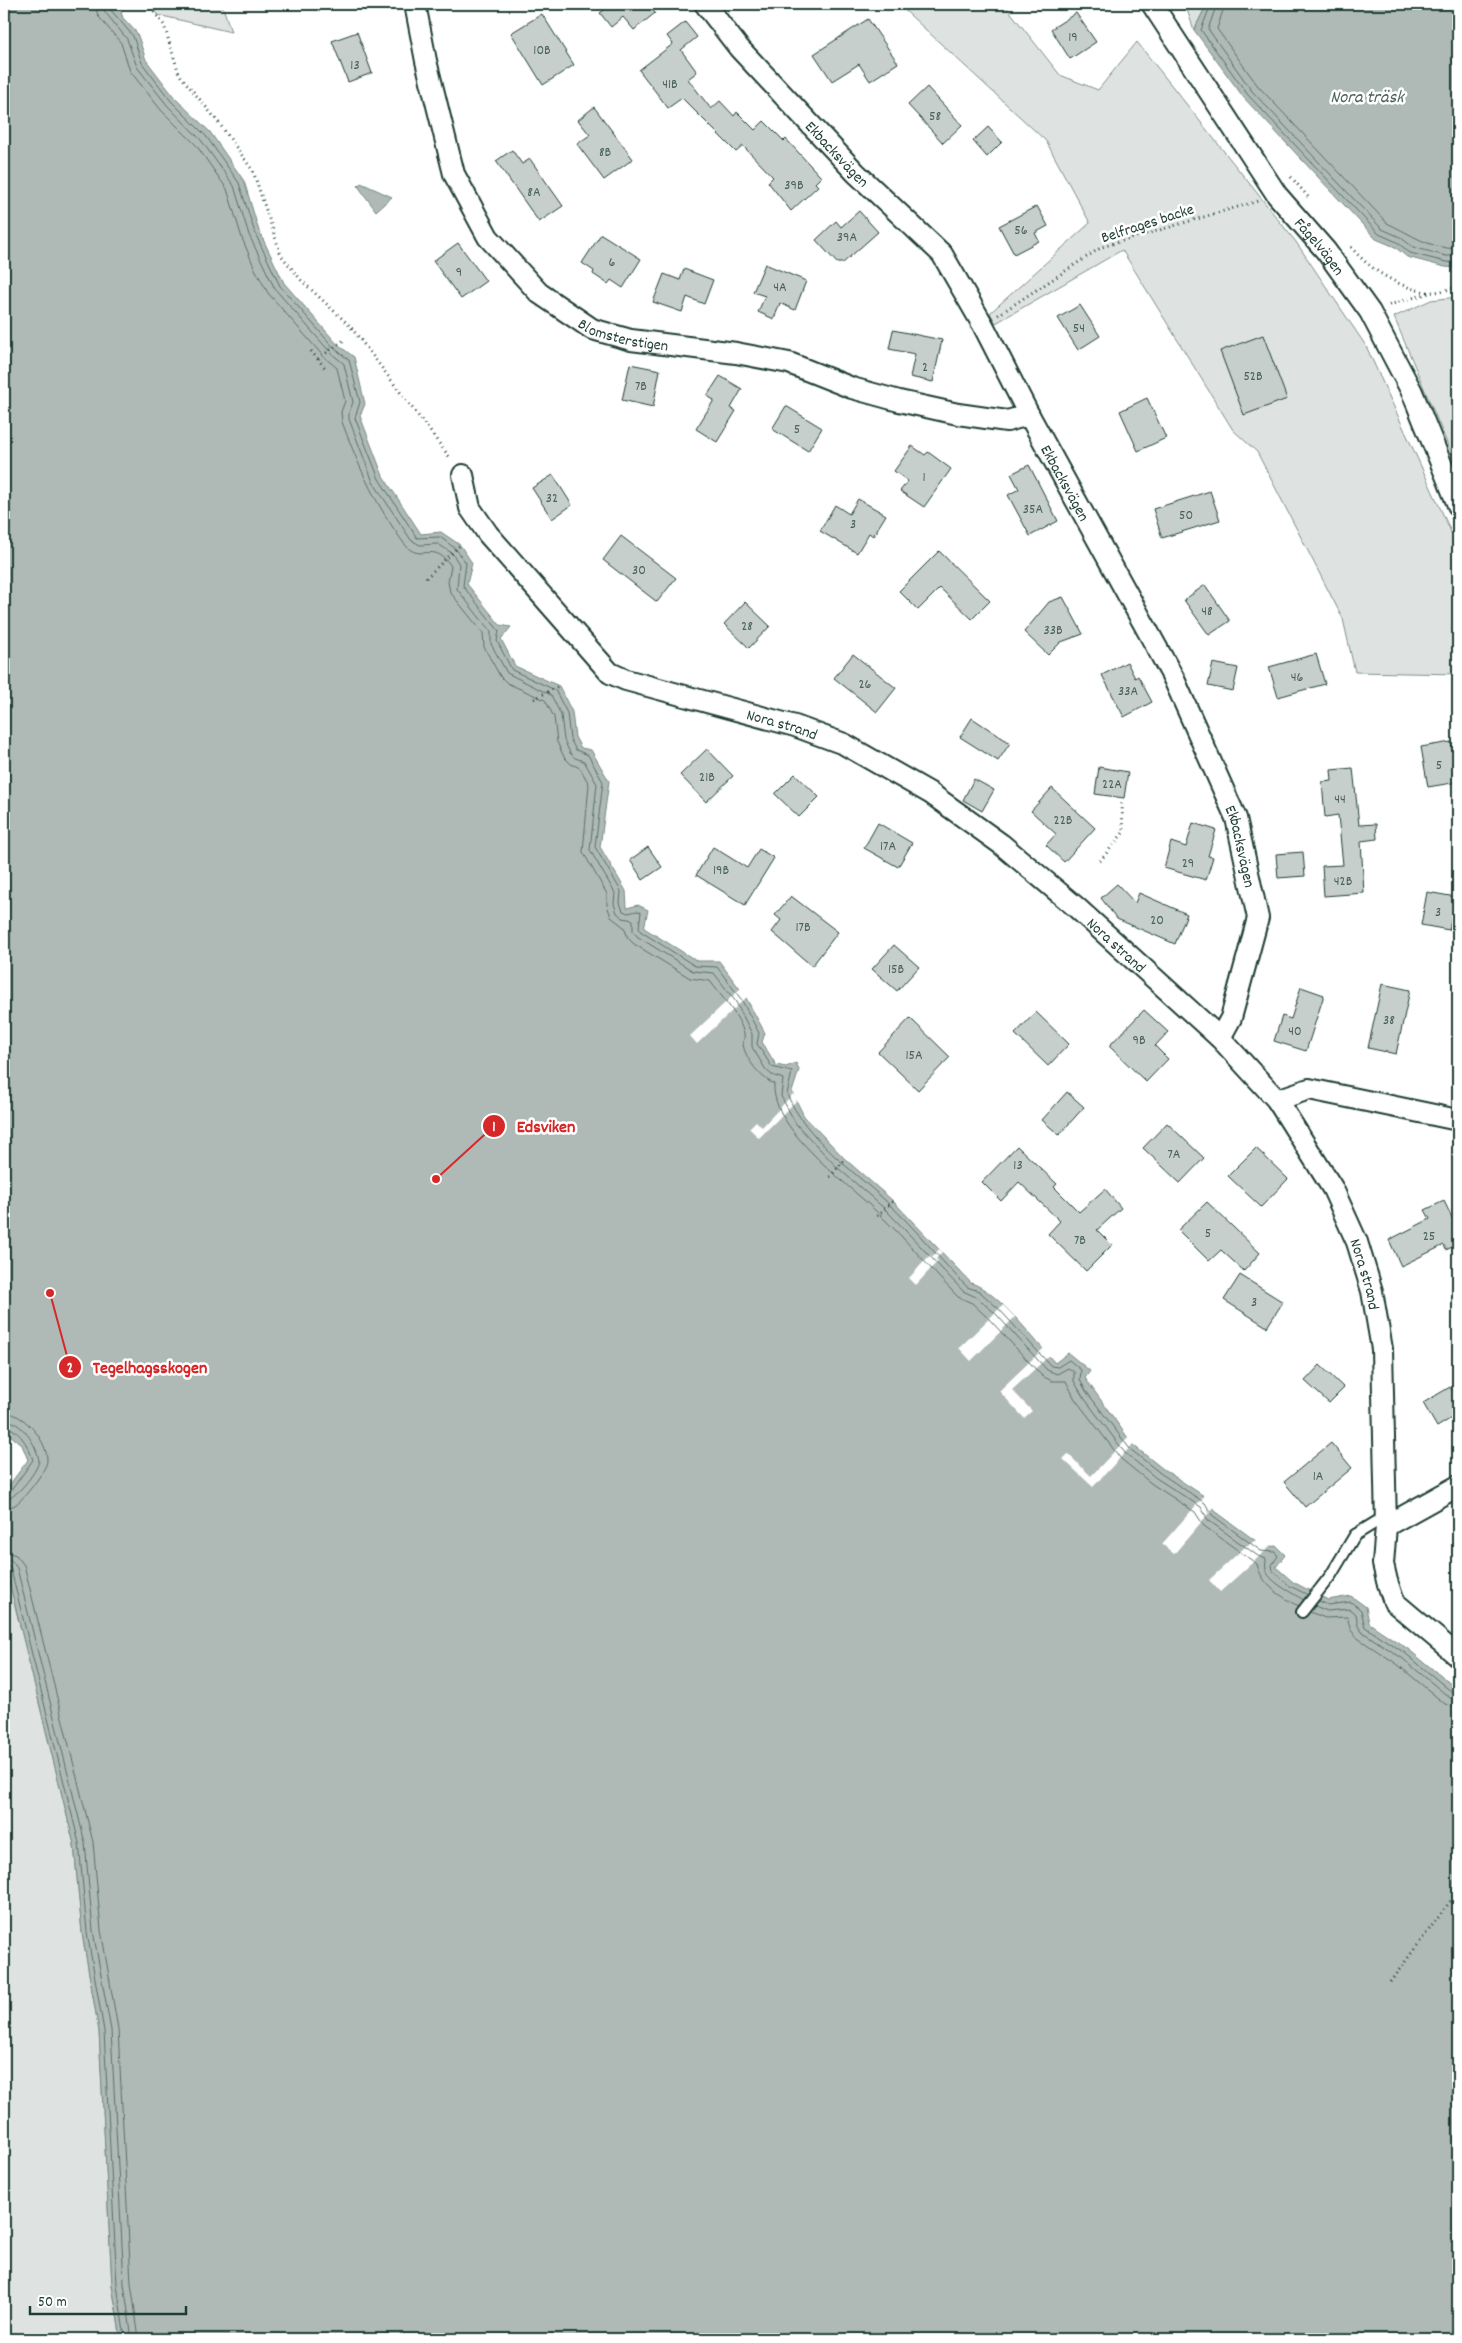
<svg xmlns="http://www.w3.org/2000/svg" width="1462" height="2343" font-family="Dekko,sans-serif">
<rect width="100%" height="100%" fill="#fff"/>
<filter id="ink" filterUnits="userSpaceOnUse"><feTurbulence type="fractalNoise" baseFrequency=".02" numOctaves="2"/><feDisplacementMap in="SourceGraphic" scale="10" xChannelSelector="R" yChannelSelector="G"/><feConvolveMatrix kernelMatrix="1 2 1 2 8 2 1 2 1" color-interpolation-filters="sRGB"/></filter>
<g filter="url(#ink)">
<g fill="#dee3e2" stroke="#7e908b">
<path d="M 148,4 L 222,4 L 231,32 L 158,15 Z"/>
<path d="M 898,4 L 1004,4 L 1060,75 L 1098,90 L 1137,42 L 1296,242 L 1366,346 L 1458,547 L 1458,674 L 1355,672 L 1343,619 L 1257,452 L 1233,430 L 1122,250 L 996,323 L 990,313 L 1090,223 L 1046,141 Z"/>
<path d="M 1185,4 L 1207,4 L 1194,30 Z"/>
<path d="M 1458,297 L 1458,469 L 1394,317 L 1431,300 Z"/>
<path d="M 4,1561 L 74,1844 L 82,1933 L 99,2031 L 112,2285 L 121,2339 L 4,2339 Z"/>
</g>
<g fill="#afbab7" stroke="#758883">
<path d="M 4,4 L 110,4 L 120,9 L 123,18 L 137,33 L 146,60 L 175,98 L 210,132 L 244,181 L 259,231 L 284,283 L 338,345 L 354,357 L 365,404 L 360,416 L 383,476 L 421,534 L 441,532 L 460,545 L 472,563 L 467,584 L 500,625 L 511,627 L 501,639 L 515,666 L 559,686 L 572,712 L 575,737 L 581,748 L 591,750 L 609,781 L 600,847 L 626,891 L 627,908 L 638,905 L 648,910 L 644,928 L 697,961 L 719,961 L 745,996 L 765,1033 L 762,1042 L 776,1065 L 786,1067 L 796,1063 L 799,1070 L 792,1092 L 804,1116 L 845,1159 L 893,1201 L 971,1283 C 998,1291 1035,1341 1055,1363 L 1068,1353 L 1090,1371 L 1085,1378 L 1133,1445 L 1163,1469 L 1210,1500 L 1215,1511 L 1264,1547 L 1276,1546 L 1285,1555 L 1276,1567 L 1293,1582 L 1328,1600 L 1351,1596 L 1366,1607 L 1369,1623 L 1408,1649 L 1458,1690 L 1458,2339 L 121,2339 L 112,2285 L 99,2031 L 82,1933 L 74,1844 L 4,1561 L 4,1492 L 28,1460 L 22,1445 L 4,1430 Z"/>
<path d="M 1207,4 L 1458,4 L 1458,268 L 1445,267 L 1407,257 L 1395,247 L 1376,239 L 1244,98 L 1194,30 Z"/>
<path d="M 361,183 L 392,197 L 376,211 L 358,186 Z"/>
</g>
<g fill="#fff">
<path d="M 741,988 L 748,996 L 697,1044 L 690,1036 Z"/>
<path d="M 793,1094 L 798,1099 L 759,1138 L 749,1128 L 756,1121 L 762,1127 Z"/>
<path d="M 939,1249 L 942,1252 L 936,1259 L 938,1261 L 916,1285 L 909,1278 L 930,1255 L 933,1257 Z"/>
<path d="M 1003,1305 L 1015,1317 L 971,1361 L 959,1348 Z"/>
<path d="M 1044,1348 L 1051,1354 L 1012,1390 L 1032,1411 L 1024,1418 L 999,1391 Z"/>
<path d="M 1130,1435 L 1135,1442 L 1093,1487 L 1063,1459 L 1068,1454 L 1091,1476 Z"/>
<path d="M 1206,1494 L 1212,1498 L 1215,1506 L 1174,1554 L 1162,1544 Z"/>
<path d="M 1258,1539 L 1271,1546 L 1220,1592 L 1209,1580 L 1246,1546 Z"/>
</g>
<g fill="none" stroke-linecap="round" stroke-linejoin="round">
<g stroke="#596f68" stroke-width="1">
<path d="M 95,4 L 98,16 L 121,43 L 130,71 L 161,110 L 196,145 L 227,189 L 242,238 L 255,269 L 268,293 L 324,357 L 337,368 L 345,401 L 341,412 L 342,422 C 356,459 370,493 392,526 C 397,533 402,542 408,548 C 423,561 434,541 451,566 L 448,582 L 450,592 L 483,633 L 484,647 L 500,676 L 507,683 L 545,700 L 554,717 L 557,742 L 564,757 L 571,764 L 580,768 L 589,784 L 583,852 L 607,894 L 607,905 L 611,917 L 624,927 L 628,938 L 634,944 L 690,978 L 710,981 C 720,995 740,1016 744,1034 C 745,1037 743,1041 743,1045 C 746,1060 761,1078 774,1084 C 771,1130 849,1184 879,1214 C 907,1240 931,1270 958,1297 L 972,1303 L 989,1319 L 1042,1376 L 1052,1381 L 1066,1381 L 1075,1399 L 1121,1459 L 1152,1484 L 1195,1512 L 1204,1526 L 1257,1564 C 1262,1586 1281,1596 1299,1606"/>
<path d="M 103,4 L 105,12 L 127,39 L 137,67 L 167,105 L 201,140 L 234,186 L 249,235 L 275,289 L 330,352 L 344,364 L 353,402 L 349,413 L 349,419 L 373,482 L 411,540 L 420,545 L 438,544 L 452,553 L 459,564 L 457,589 L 491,632 L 491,644 L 507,673 L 551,695 L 561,715 L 564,740 L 570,753 L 575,758 L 584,761 L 597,784 L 590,850 L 615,893 L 614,904 L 617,913 L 623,918 L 633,920 L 633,931 L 638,937 L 693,971 L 714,973 L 736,1002 L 752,1034 L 752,1047 L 766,1070 L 772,1075 L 783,1079 L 781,1096 L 796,1124 L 837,1167 L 885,1209 L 963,1291 L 976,1297 L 995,1313 L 1047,1370 L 1057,1374 L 1068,1368 L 1074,1372 L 1074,1381 L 1082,1395 L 1125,1453 L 1156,1478 L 1201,1507 L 1208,1520 L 1258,1556 L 1266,1559 C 1266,1562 1265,1566 1266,1570 C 1269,1582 1294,1594 1304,1600"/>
<path d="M 109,4 L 110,9 L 133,36 L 142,63 L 171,101 L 206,136 L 239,183 L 255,233 L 280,286 L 334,348 L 349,360 L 360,402 L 355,418 L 379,479 L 417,538 L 440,537 L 456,549 L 466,563 L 463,586 L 499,631 L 497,641 L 512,670 L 555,690 L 567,713 L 570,739 L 576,750 L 588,755 L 603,782 L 595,847 L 621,891 L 620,903 L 623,911 L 628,913 L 637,911 L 641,912 L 639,927 L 640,931 L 695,966 L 717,967 L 741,999 L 759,1033 L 757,1044 L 772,1067 L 792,1072 L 787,1094 C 807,1140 852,1169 888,1203 C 916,1229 940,1260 967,1287 L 979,1291 L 999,1309 L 1051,1366 L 1058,1367 L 1069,1360 L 1081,1370 L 1080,1380 L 1086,1391 L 1130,1449 L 1160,1473 L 1205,1503 L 1212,1515 L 1261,1551 L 1275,1552 L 1278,1556 L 1272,1565 L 1273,1571 L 1290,1586 L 1308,1595"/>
<path d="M 1211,4 L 1201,30 L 1248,95 L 1379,234 L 1397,242 L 1410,253 L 1446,262 L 1458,263"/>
<path d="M 1217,4 L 1208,29 L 1252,91 L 1382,229 L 1400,237 L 1413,247 L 1446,256 L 1458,256"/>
<path d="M 1225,4 L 1217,29 L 1258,86 L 1387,223 C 1413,235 1427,248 1458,249"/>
<path d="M 4,1412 C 24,1413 48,1441 47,1461 C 46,1471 23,1500 15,1505 C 11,1507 8,1508 4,1508"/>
<path d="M 4,1419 C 21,1421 37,1444 39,1461 C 37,1472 15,1500 4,1500"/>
<path d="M 4,1426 C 19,1428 29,1447 33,1460 L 10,1492 L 4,1494"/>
<path d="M 4,1551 L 16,1555 L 24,1565 L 93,1842 L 101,1930 L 118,2029 L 131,2283 L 139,2339"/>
<path d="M 4,1559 L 12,1561 L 17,1568 L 85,1843 L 93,1931 L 111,2030 L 124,2284 L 132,2339"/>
<path d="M 4,1565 L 9,1566 L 11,1570 L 79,1843 L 87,1932 L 104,2031 L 117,2285 L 125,2339"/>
<path d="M 1319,1601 L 1328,1605 L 1351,1602 L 1361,1610 L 1365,1627 L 1405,1653 L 1453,1693 L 1458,1694"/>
<path d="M 1315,1606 L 1327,1611 L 1349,1609 L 1356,1614 L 1358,1626 L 1361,1631 L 1402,1658 L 1450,1698 L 1458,1700"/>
<path d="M 1310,1612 L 1325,1618 L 1347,1617 L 1351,1630 L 1356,1637 L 1397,1664 L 1445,1704 L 1458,1708"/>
</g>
</g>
<g fill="#c7cfcc" stroke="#1f3d34">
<path d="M 612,4 L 648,4 L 655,13 L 634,30 L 623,17 L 611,27 L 600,13 Z"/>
<path d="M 1076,13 L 1096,42 L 1070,59 L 1051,29 Z"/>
<path d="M 542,14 L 574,65 L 543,85 L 511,33 Z"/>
<path d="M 868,19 L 898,63 L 870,81 L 859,64 L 832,81 L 814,54 Z"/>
<path d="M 685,22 L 697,37 L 681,50 L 697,72 L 688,79 L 711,109 L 720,101 L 734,116 L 737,112 L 755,130 L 764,121 L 784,141 L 786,139 L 821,177 L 815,183 L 818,186 L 791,211 L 768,182 L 773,177 L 743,146 L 736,152 L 682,98 L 668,108 L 639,70 L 673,44 L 667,36 Z"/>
<path d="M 357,32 L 372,73 L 348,82 L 332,41 Z"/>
<path d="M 927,87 L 962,125 L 943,143 L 908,105 Z"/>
<path d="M 594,107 L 633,159 L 604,180 L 577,144 L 590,135 L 578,120 Z"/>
<path d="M 988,127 L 1002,142 L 987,157 L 973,141 Z"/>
<path d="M 512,150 L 522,164 L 530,159 L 563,206 L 539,222 L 496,161 Z"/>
<path d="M 1037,206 L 1048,226 L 1035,233 L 1039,241 L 1014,254 L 999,226 Z"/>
<path d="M 859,211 L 878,232 L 843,263 L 837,263 L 816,240 L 836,221 L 841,227 Z"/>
<path d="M 601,234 L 641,259 L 623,288 L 611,280 L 608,284 L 593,274 L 594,271 L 582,263 Z"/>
<path d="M 458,243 L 486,281 L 461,299 L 433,261 Z"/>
<path d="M 765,264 L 806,281 L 795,310 L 780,303 L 774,319 L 758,312 L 765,296 L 753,292 Z"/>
<path d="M 684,269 L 713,280 L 704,304 L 687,297 L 682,312 L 653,302 L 664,274 L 680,280 Z"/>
<path d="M 1080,305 L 1100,336 L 1078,350 L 1058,318 Z"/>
<path d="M 893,330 L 942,340 L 933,382 L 910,377 L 915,354 L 889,349 Z"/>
<path d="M 1263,335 L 1287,399 L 1244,415 L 1220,351 Z"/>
<path d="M 630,364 L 660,370 L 653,407 L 622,400 Z"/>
<path d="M 720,376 L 742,389 L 731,408 L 736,411 L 717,442 L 696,429 L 714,400 L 707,396 Z"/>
<path d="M 1147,398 L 1166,438 L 1138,451 L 1120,411 Z"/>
<path d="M 786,406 L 822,428 L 808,451 L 772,429 Z"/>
<path d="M 912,446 L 925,455 L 928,452 L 951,469 L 924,507 L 900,491 L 908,481 L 894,471 Z"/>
<path d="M 1029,465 L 1058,521 L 1030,536 L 1008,495 L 1019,489 L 1011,474 Z"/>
<path d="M 553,475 L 572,505 L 552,519 L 532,488 Z"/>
<path d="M 1210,491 L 1220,520 L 1162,538 L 1153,509 Z"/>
<path d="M 858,499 L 886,515 L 873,536 L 869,533 L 857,553 L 820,531 L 835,505 L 849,514 Z"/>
<path d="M 621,536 L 676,578 L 657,602 L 603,560 Z"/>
<path d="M 939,551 L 990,601 L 972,619 L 940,588 L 918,610 L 899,591 Z"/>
<path d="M 1205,585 L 1230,621 L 1209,635 L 1184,600 Z"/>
<path d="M 1063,597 L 1083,634 L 1061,642 L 1048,655 L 1024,632 L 1049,602 Z"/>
<path d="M 745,602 L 770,626 L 749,648 L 724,624 Z"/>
<path d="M 853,654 L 896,688 L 877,712 L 834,678 Z"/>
<path d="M 1316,654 L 1325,684 L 1278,697 L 1269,667 Z"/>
<path d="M 1127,662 L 1135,678 L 1138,676 L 1152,702 L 1124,717 L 1102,675 Z"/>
<path d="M 1213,663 L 1238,668 L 1233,691 L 1208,686 Z"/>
<path d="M 972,718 L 1010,743 L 998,761 L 960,737 Z"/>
<path d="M 1451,742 L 1458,782 L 1428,787 L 1421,747 Z"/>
<path d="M 707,749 L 733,776 L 706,802 L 680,775 Z"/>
<path d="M 1099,767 L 1128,772 L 1124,798 L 1095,794 Z"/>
<path d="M 1353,768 L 1359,825 L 1376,824 L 1377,839 L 1361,841 L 1364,893 L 1324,896 L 1322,866 L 1343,865 L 1338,815 L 1325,817 L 1322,782 L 1332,781 L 1331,770 Z"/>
<path d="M 795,774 L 819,797 L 799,817 L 775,794 Z"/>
<path d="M 974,779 L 994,790 L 982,811 L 963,800 Z"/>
<path d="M 1052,788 L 1095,828 L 1064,862 L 1046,845 L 1056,834 L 1031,811 Z"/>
<path d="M 878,823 L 912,843 L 898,867 L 864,848 Z"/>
<path d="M 1193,823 L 1216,830 L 1208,856 L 1213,857 L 1206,880 L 1164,868 L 1171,842 L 1186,847 Z"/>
<path d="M 648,847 L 662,867 L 643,880 L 630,860 Z"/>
<path d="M 713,847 L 747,868 L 759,849 L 774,858 L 745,905 L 696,875 Z"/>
<path d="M 1303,852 L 1305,876 L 1278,878 L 1276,854 Z"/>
<path d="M 1117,884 L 1135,903 L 1139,893 L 1187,914 L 1175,944 L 1117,919 L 1101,898 Z"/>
<path d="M 1427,892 L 1456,897 L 1449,930 L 1421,925 Z"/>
<path d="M 791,896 L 838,932 L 812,966 L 772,932 L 781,920 L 775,915 Z"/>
<path d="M 894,945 L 919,967 L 897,991 L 872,969 Z"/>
<path d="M 1382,984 L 1410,990 L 1396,1054 L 1368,1048 Z"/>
<path d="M 1301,987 L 1324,995 L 1306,1051 L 1274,1041 L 1282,1016 L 1291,1019 Z"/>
<path d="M 1144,1010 L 1168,1032 L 1155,1046 L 1168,1059 L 1146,1082 L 1109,1046 Z"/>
<path d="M 1036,1012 L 1069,1044 L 1048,1066 L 1015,1034 Z"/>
<path d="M 910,1018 L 950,1057 L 918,1090 L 878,1052 Z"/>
<path d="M 1067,1092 L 1084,1107 L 1059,1135 L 1042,1120 Z"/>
<path d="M 1167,1123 L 1204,1158 L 1180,1183 L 1143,1148 Z"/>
<path d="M 1017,1146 L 1057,1184 L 1054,1187 L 1079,1212 L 1105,1189 L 1121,1208 L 1097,1230 L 1112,1245 L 1086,1271 L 1048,1234 L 1060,1221 L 1019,1182 L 1001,1201 L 982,1182 Z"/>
<path d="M 1256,1148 L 1288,1179 L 1261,1207 L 1228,1176 Z"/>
<path d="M 1444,1201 L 1458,1230 L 1458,1244 L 1446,1250 L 1444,1245 L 1401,1266 L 1389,1240 L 1430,1219 L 1425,1210 Z"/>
<path d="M 1207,1202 L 1260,1253 L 1244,1271 L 1221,1250 L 1209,1261 L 1178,1230 Z"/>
<path d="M 1240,1275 L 1283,1302 L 1267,1327 L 1224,1300 Z"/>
<path d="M 1320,1365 L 1344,1388 L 1329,1403 L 1305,1381 Z"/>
<path d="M 1450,1387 L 1458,1401 L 1458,1414 L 1437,1427 L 1423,1403 Z"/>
<path d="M 1331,1443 L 1352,1468 L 1305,1507 L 1284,1482 Z"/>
</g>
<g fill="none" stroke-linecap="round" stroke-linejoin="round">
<g stroke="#1f3d34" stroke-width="14">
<path id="service" d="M 1302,1612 L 1331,1575 L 1355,1535 L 1386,1516"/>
</g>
<g stroke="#1f3d34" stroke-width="24">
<g id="minor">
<path id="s1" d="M 415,4 L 426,61 L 454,174 L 488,237 L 539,293 L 592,329 L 631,340 L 736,353 L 789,363 L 852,388 L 899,401 L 958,414 L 1007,421 L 1029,415"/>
<path id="s2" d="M 705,4 L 739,48 L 856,173 L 942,254 L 983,325 L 1029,415 L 1173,677 L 1236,818 L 1258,918 L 1231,1018 L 1220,1038"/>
<path id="s3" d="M 1152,4 L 1277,195 L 1326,251 L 1370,312 L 1412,392 L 1458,505"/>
<path id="s4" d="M 463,475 L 470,508 L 488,534 L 610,673 L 626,680 L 795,726 L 844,744 L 930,793 L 1001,844 L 1076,907 L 1220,1038 L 1277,1100 L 1333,1189 L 1357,1242 L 1372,1291 L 1382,1349 L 1386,1526 L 1383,1564 L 1387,1581 L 1394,1602 L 1458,1656"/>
<path d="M 1277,1100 L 1309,1089 L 1458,1120"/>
<path d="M 1386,1526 L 1458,1486"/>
</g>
</g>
<g stroke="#1f3d34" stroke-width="3" stroke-dasharray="1 4" stroke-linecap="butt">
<path d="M 148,4 L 164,25 L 179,74 L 219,123 L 253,171 L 281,255 L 301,280 L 350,326 L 451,459"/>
<path d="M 1291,177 L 1310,199"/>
<path d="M 1351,247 C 1369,269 1399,288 1427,292 C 1437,293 1449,289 1458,287"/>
<path d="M 1389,305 L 1429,293"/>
<path d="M 998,315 L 1102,247 L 1258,201"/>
<path d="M 311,351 L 326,369"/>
<path d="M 318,359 L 344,340"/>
<path d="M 426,578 L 460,545"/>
<path d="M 534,699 L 559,686"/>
<path d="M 1100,861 L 1123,833 L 1122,803"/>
<path d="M 830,1177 L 845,1159"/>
<path d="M 877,1216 L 893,1201"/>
<path d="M 1390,1982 L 1458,1891"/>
</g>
<use href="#service" stroke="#fff" stroke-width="10"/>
<use href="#minor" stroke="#fff" stroke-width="20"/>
</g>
</g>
<g text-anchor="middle" stroke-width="5" stroke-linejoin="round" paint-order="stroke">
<g font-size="14" fill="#49625a">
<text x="1073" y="41">19</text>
<text x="542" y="54">10B</text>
<text x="355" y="69">13</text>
<text x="670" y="88">41B</text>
<text x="935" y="120">58</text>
<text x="605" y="156">8B</text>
<text x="794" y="189">39B</text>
<text x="534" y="196">8A</text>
<text x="1021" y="234">56</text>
<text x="847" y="241">39A</text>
<text x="612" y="266">6</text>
<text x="459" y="276">9</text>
<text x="780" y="291">4A</text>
<text x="1079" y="332">54</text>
<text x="925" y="371">2</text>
<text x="1253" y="380">52B</text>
<text x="641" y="390">7B</text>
<text x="797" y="433">5</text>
<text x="924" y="481">1</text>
<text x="552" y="502">32</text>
<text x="1033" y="513">35A</text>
<text x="1186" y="519">50</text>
<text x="853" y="528">3</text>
<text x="639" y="574">30</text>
<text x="1207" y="615">48</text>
<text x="747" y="630">28</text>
<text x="1053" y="634">33B</text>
<text x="1297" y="681">46</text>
<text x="865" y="688">26</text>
<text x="1128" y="695">33A</text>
<text x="1439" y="769">5</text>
<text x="707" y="781">21B</text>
<text x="1112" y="788">22A</text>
<text x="1340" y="803">44</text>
<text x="1063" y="824">22B</text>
<text x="888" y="850">17A</text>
<text x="1188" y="867">29</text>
<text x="721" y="874">19B</text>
<text x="1343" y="885">42B</text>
<text x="1438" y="916">3</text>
<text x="1157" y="924">20</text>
<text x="803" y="931">17B</text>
<text x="896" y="973">15B</text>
<text x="1389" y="1024">38</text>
<text x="1295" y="1035">40</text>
<text x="1139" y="1044">9B</text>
<text x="914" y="1059">15A</text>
<text x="1174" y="1158">7A</text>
<text x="1018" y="1169">13</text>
<text x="1208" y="1237">5</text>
<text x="1429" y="1240">25</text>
<text x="1080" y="1244">7B</text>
<text x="1254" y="1306">3</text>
<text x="1318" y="1480">1A</text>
</g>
<g font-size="16" fill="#1f3d34" stroke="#fff">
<text dy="6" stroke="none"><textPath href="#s2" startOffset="200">Ekbacksvägen</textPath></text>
<text transform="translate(1147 222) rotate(-18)" y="6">Belfrages backe</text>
<text dy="6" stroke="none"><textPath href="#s3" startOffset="295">Fågelvägen</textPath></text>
<text dy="6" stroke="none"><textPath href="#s1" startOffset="418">Blomsterstigen</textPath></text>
<text dy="6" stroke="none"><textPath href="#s2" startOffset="605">Ekbacksvägen</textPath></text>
<text dy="6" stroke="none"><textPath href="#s4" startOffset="430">Nora strand</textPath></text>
<text dy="6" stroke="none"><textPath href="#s2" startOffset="1010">Ekbacksvägen</textPath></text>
<text dy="6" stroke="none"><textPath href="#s4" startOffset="835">Nora strand</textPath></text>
<text dy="6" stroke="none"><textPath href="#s4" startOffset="1255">Nora strand</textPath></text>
</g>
<g font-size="18" font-style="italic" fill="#4a625b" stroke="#fff">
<text x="1367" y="102">Nora träsk</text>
</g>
</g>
<path fill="none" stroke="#d62828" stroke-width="2" d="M436 1179L494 1126M50 1293L70 1367"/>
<g fill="#d62828" stroke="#fff" stroke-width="2">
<circle cx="436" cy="1179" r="5"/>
<circle cx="50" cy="1293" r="5"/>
<circle cx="494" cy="1126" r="12"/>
<circle cx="70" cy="1367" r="12"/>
</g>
<g font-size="15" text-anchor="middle" font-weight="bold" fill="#fff">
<text x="494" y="1131">1</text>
<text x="70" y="1372">2</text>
</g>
<g font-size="18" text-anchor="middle" font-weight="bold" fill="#d62828" stroke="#fff" stroke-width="5" stroke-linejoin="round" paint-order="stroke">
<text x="546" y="1132">Edsviken</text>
<text x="150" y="1373">Tegelhagsskogen</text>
</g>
<rect width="1462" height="2343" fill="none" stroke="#fff" stroke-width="20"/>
<rect x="10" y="10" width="1442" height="2323" fill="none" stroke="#1f3d34" stroke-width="2" filter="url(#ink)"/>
<path d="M30 2306v8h156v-8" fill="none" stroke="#1f3d34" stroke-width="2.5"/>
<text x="38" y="2306" font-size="15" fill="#1f3d34" stroke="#ffffff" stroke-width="4" paint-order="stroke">50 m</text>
</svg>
